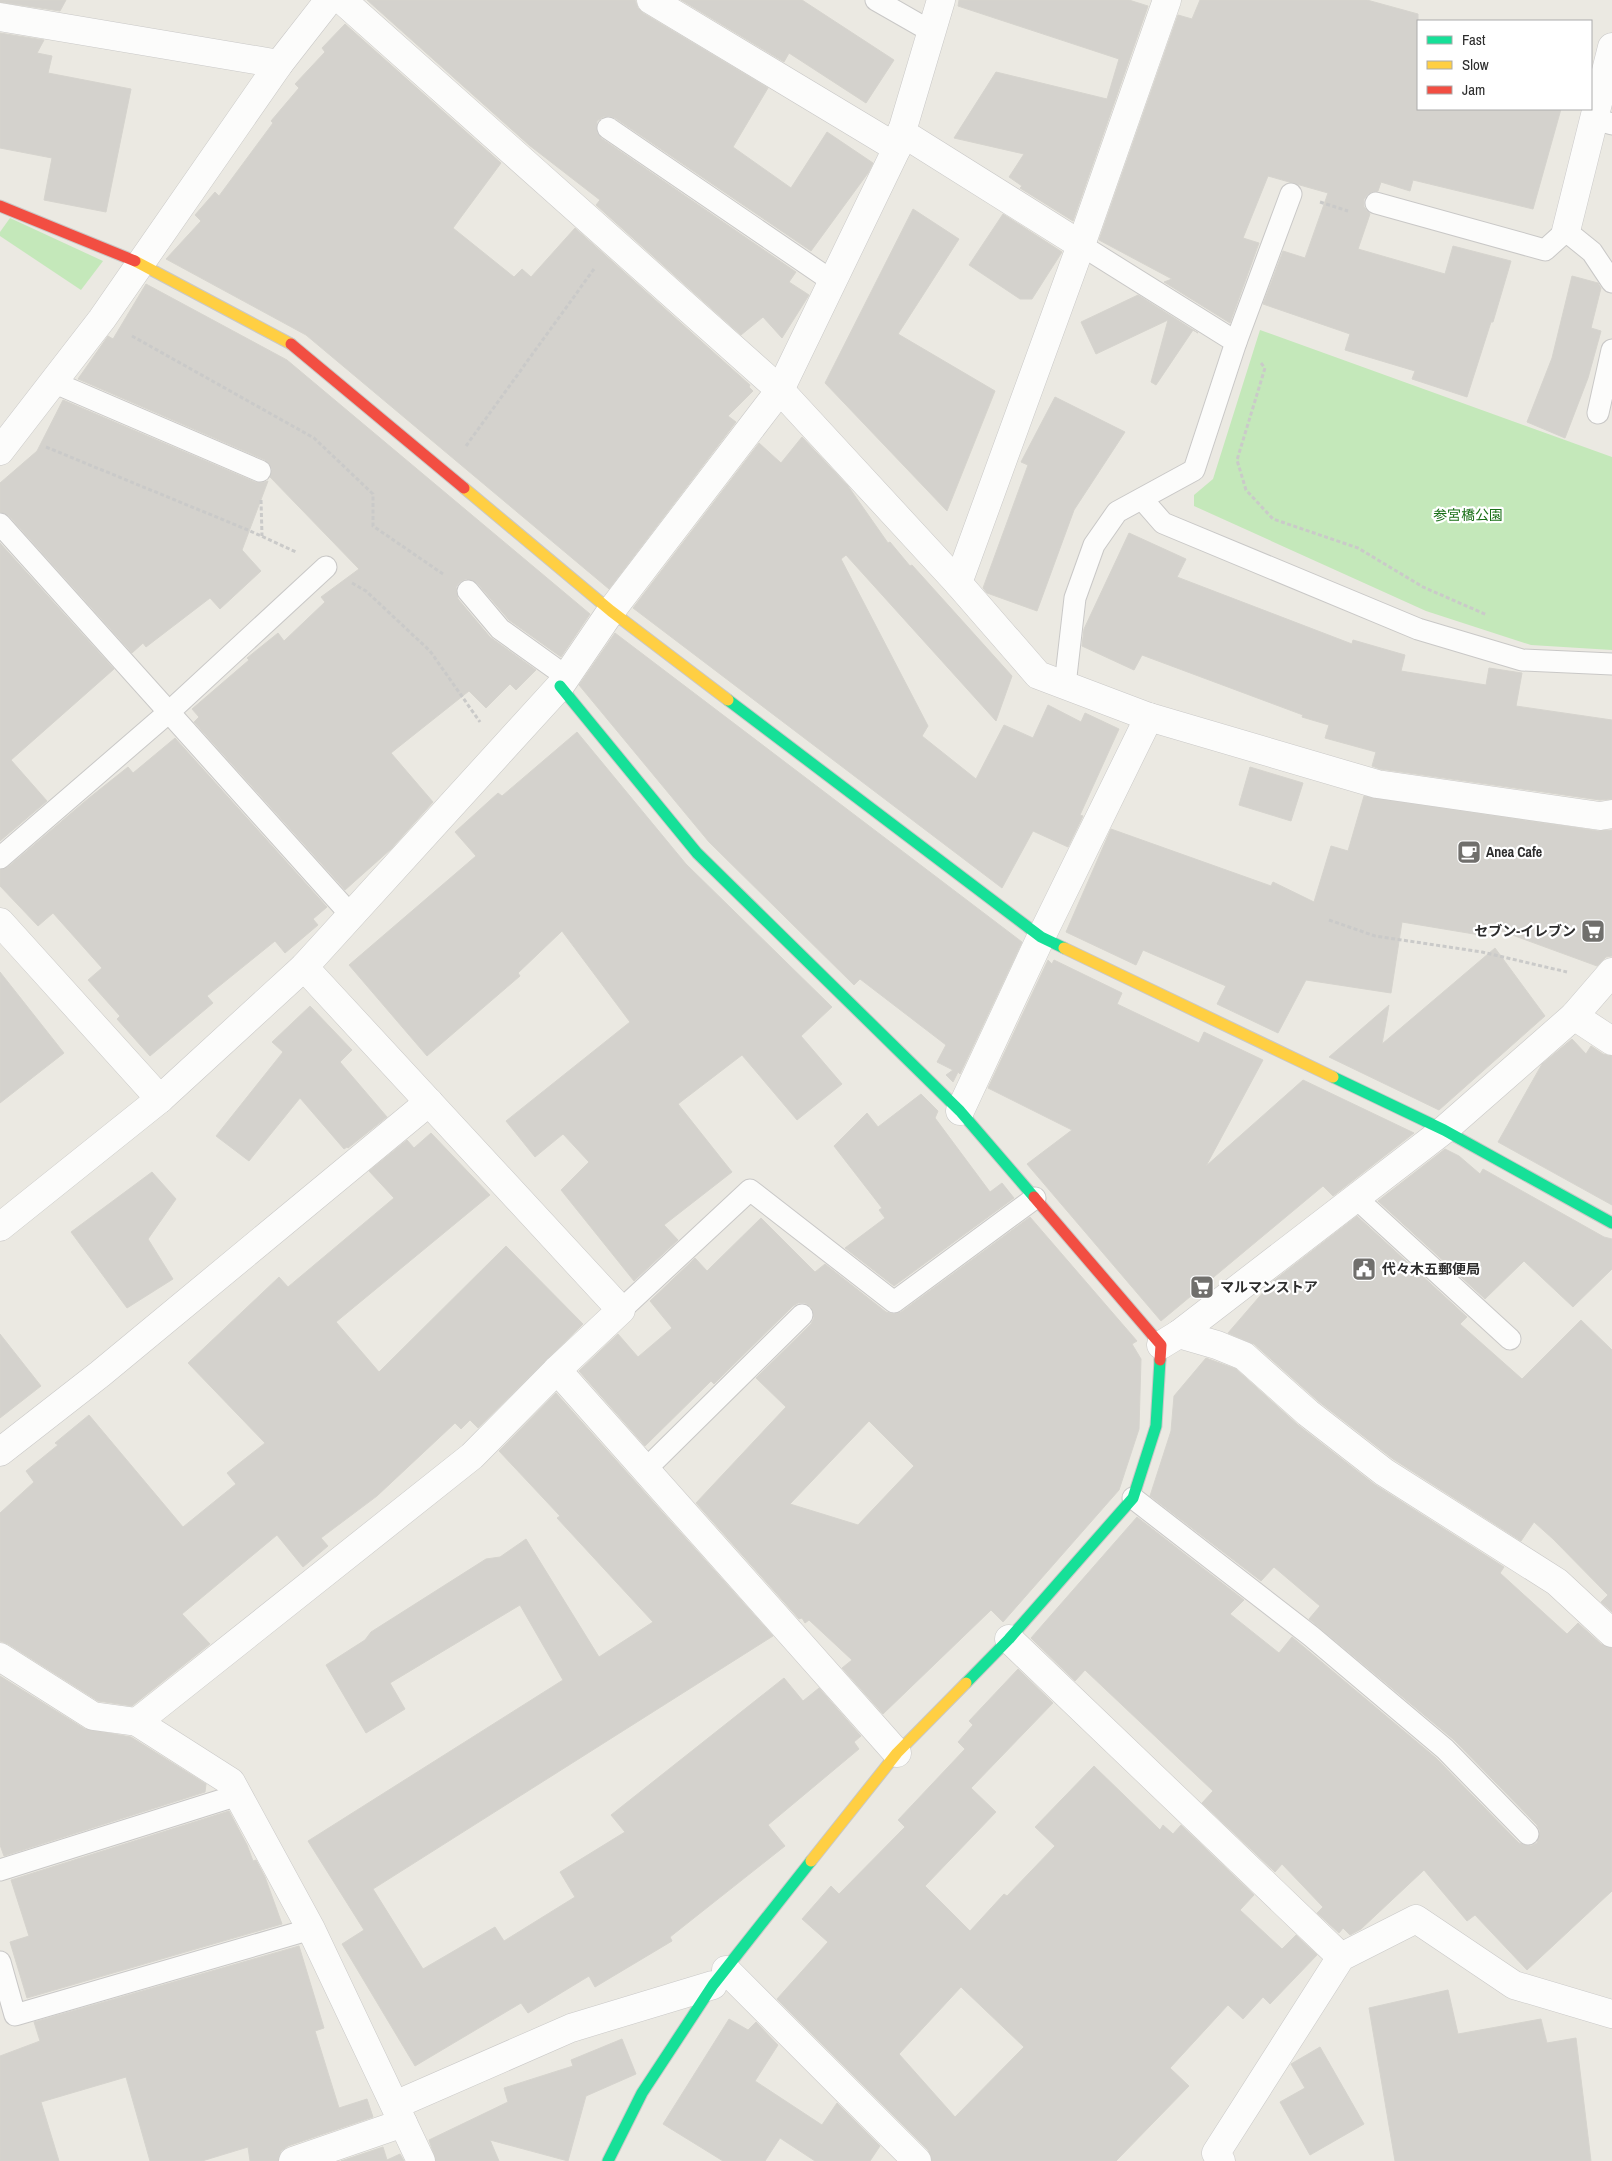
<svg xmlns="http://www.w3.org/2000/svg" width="1612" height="2161" font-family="'Archivo Narrow','Noto Sans JP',sans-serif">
<rect width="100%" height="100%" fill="#ebe9e2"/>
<g fill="#c4e8ba">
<path d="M 10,218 L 103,261 L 81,290 L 0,236 L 0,232 Z"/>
<path d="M 1260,330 L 1612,457 L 1612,650 L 1531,645 L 1426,611 L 1194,506 L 1194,495 L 1213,479 Z"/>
</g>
<g fill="#d4d2cd" stroke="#d6d4ce" fill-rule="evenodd">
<path d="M 0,0 L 66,0 L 60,11 L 0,2 Z"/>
<path d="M 367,0 L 635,0 L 638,8 L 643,13 L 768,88 L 733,147 L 791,188 L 827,132 L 873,163 L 868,173 L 811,251 L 615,118 L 609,116 L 603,117 L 597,121 L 597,133 L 601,138 L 796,272 L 789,282 L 809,295 L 782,338 L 763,317 L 741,335 L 596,205 L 600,200 L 529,145 Z"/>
<path d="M 681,0 L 802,0 L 894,60 L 866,103 L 789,53 L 784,62 Z"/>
<path d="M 959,0 L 1129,0 L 1148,6 L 1073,221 L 1020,188 L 1022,186 L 1009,177 L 1024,154 L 954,138 L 996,72 L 1107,99 L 1119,59 L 958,6 Z"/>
<path d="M 1200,0 L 1367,0 L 1418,14 L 1418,109 L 1561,109 L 1533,209 L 1413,180 L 1410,191 L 1381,182 L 1378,191 L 1368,194 L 1364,199 L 1364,207 L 1370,214 L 1358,249 L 1445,274 L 1453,246 L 1511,261 L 1493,322 L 1491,322 L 1467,397 L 1412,379 L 1415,371 L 1345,350 L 1350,334 L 1263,304 L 1283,251 L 1305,258 L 1328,193 L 1268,176 L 1243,238 L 1259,243 L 1230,323 L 1164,282 L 1172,279 L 1099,240 L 1178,15 L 1192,19 Z"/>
<path d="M 345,24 L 501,163 L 453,228 L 514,277 L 522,269 L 531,277 L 575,228 L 750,385 L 749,387 L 753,391 L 728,416 L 736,422 L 609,589 L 306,335 L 166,259 L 201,221 L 195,215 L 215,192 L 219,196 L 273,123 L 271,121 L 299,88 L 295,84 L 325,52 L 322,48 Z"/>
<path d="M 0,33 L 44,40 L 37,53 L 52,56 L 48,73 L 131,89 L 106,212 L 44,200 L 52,158 L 0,148 Z"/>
<path d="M 913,209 L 959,239 L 898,334 L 995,391 L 947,511 L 825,383 Z"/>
<path d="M 1003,214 L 1062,252 L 1032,299 L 1020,299 L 969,265 Z"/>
<path d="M 1572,276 L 1598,283 L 1601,288 L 1591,328 L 1601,331 L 1588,378 L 1565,438 L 1527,422 L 1552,358 Z"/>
<path d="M 146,284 L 287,360 L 590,614 L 561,657 L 509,620 L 477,583 L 466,579 L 460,582 L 456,587 L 458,599 L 490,637 L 536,670 L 516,690 L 510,684 L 486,708 L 469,691 L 391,753 L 433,802 L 391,849 L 345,890 L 194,722 L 199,717 L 192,709 L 249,660 L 247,658 L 278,633 L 284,641 L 325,602 L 321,597 L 359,569 L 270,477 L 272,469 L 265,460 L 78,379 L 108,336 L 113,339 Z"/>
<path d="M 1138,295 L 1198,333 L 1193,330 L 1156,385 L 1151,382 L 1168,320 L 1096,354 L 1081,322 Z"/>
<path d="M 1055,397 L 1125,432 L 1074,510 L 1037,611 L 987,593 L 983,588 L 1028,465 L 1021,462 Z"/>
<path d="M 63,400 L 255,482 L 262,483 L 268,481 L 242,550 L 261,571 L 220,609 L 210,598 L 146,647 L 143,643 L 132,653 L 9,516 L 0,512 L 0,483 L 37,451 Z"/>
<path d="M 802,437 L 848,486 L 888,543 L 890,542 L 910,566 L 912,565 L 1012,676 L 996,721 L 846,555 L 841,559 L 928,726 L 922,736 L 976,779 L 1004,725 L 1033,738 L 1048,705 L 1081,722 L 1085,713 L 1119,729 L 1080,815 L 1083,816 L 1068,847 L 1033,831 L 1002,888 L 633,608 L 759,443 L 781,463 Z"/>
<path d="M 1129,533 L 1186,559 L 1177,577 L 1352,644 L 1353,640 L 1405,655 L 1401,671 L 1486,685 L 1489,668 L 1522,673 L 1516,706 L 1612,720 L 1612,799 L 1600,800 L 1380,769 L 1372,766 L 1376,752 L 1325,738 L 1329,725 L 1302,717 L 1303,715 L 1142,655 L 1134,670 L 1082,646 L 1084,629 Z"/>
<path d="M 0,543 L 114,669 L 11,760 L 47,801 L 0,841 Z"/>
<path d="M 615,633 L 1022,942 L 960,1074 L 958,1072 L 953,1082 L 946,1075 L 953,1070 L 937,1062 L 946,1045 L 860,979 L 854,985 L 709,842 L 579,685 Z"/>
<path d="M 577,732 L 686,864 L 832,1007 L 801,1036 L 842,1084 L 797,1120 L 742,1055 L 678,1104 L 732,1172 L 664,1225 L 678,1240 L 634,1281 L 561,1190 L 589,1162 L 563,1134 L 535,1157 L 506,1121 L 630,1022 L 562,931 L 518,973 L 520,976 L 427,1056 L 349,965 L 476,856 L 455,832 L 498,793 L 502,796 Z"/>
<path d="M 175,738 L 327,907 L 313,919 L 318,925 L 285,953 L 275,941 L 207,996 L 213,1003 L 150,1056 L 117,1019 L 120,1016 L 88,980 L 102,968 L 53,913 L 38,926 L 0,886 L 0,870 L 8,867 L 89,798 L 128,767 L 133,773 Z"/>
<path d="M 1250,767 L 1303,783 L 1291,821 L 1239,805 Z"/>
<path d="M 1364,796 L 1598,831 L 1612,830 L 1612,956 L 1606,957 L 1597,966 L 1474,921 L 1486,936 L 1402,922 L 1391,993 L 1306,980 L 1278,1033 L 1217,1004 L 1226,986 L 1143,950 L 1136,965 L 1066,932 L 1111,829 L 1271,886 L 1273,882 L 1314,902 L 1331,846 L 1348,851 Z"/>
<path d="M 1495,948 L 1545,1016 L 1439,1110 L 1329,1057 L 1389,1005 L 1382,1044 Z"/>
<path d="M 1048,960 L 1052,964 L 1054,960 L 1122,993 L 1117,1004 L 1199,1043 L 1204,1032 L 1263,1060 L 1206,1166 L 1303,1080 L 1414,1133 L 1333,1196 L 1323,1186 L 1161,1321 L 1027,1164 L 1072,1130 L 988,1088 Z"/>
<path d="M 0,972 L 64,1053 L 0,1103 Z"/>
<path d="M 310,1006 L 352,1050 L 340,1062 L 387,1117 L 348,1148 L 347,1147 L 344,1149 L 300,1098 L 249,1161 L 216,1136 L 283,1052 L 272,1042 Z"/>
<path d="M 1572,1039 L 1586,1054 L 1591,1046 L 1603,1054 L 1612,1056 L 1612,1205 L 1498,1142 L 1542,1064 Z"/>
<path d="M 921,1094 L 938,1111 L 935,1118 L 990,1192 L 1002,1183 L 1014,1198 L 894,1286 L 845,1248 L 885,1218 L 879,1210 L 882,1208 L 834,1146 L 867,1113 L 878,1127 Z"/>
<path d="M 431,1133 L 490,1195 L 336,1322 L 379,1372 L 506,1246 L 583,1324 L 478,1428 L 470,1420 L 461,1429 L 455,1423 L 377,1496 L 321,1538 L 328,1546 L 303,1567 L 277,1535 L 182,1614 L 210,1644 L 132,1706 L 98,1701 L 8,1644 L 0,1641 L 0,1513 L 34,1482 L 26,1471 L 58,1445 L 55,1443 L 89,1415 L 183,1527 L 236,1484 L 227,1473 L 265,1443 L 188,1363 L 279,1277 L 288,1287 L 394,1198 L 369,1171 L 407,1140 L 414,1148 Z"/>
<path d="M 1445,1149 L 1459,1156 L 1480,1174 L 1483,1169 L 1604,1237 L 1612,1239 L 1612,1269 L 1573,1307 L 1524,1261 L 1485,1299 L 1378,1201 Z"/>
<path d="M 152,1172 L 176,1199 L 148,1239 L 173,1279 L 127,1308 L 71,1232 Z"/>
<path d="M 1357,1216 L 1467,1317 L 1460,1324 L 1522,1379 L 1581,1320 L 1612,1350 L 1612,1612 L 1601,1602 L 1608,1595 L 1553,1539 L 1534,1522 L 1521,1541 L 1393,1459 L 1318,1401 L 1254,1344 L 1228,1333 L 1272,1282 Z"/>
<path d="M 1030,1217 L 1137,1341 L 1132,1344 L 1141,1359 L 1139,1429 L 1119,1490 L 1003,1622 L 991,1610 L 883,1714 L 842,1668 L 852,1660 L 809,1620 L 805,1623 L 802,1618 L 799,1619 L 696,1503 L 786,1407 L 756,1378 L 811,1324 L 814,1318 L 811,1307 L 805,1303 L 798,1303 L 793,1306 L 714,1384 L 711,1381 L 645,1446 L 579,1371 L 618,1334 L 638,1357 L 672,1328 L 650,1301 L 695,1258 L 707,1271 L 761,1218 L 815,1272 L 825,1264 L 886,1312 L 894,1314 L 901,1312 ZM 869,1421 L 914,1466 L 858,1525 L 790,1504 Z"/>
<path d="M 0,1334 L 41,1386 L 0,1418 Z"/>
<path d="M 1206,1358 L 1236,1369 L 1298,1425 L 1374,1484 L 1504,1567 L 1500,1573 L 1567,1634 L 1578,1623 L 1601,1644 L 1612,1648 L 1612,1891 L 1527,1970 L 1475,1915 L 1467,1921 L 1424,1870 L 1361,1929 L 1350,1935 L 1343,1928 L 1339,1933 L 1317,1913 L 1323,1907 L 1282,1864 L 1275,1872 L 1202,1803 L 1213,1791 L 1085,1670 L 1075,1681 L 1031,1638 L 1137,1517 L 1244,1600 L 1230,1614 L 1279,1653 L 1292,1637 L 1436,1758 L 1519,1843 L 1531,1846 L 1537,1843 L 1540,1831 L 1537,1825 L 1454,1740 L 1309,1619 L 1320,1606 L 1274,1567 L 1261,1581 L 1150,1496 L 1171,1431 L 1174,1396 Z"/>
<path d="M 556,1393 L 773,1636 L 373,1889 L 423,1969 L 495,1927 L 504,1941 L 575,1897 L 560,1872 L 625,1832 L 611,1815 L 784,1678 L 803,1701 L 819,1688 L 861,1736 L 854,1742 L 859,1749 L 768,1825 L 785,1846 L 670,1937 L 672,1941 L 595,1987 L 589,1976 L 528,2013 L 521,2003 L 415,2066 L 342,1944 L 364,1930 L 308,1841 L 563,1680 L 520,1605 L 390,1683 L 405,1709 L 366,1733 L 326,1665 L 365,1640 L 371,1632 L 486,1559 L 500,1557 L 526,1539 L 599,1657 L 653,1622 L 557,1518 L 560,1516 L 499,1451 Z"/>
<path d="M 1018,1669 L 1053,1703 L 971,1788 L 996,1812 L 925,1886 L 970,1931 L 1004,1894 L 1007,1896 L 1055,1846 L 1035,1827 L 1094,1766 L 1160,1830 L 1163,1825 L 1173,1834 L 1181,1825 L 1254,1895 L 1240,1910 L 1282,1949 L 1296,1935 L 1317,1955 L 1270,2004 L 1263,1997 L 1243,2019 L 1228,2005 L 1170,2068 L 1189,2086 L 1116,2161 L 932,2161 L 928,2150 L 777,1999 L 828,1942 L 802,1919 L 831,1886 L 839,1894 L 905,1827 L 898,1820 L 965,1749 L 958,1742 L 973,1725 L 969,1721 ZM 961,1987 L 1024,2047 L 955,2117 L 899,2054 Z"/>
<path d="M 0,1676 L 85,1729 L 131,1737 L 206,1784 L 205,1792 L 4,1856 L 0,1845 Z"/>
<path d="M 229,1811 L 247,1845 L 253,1861 L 256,1860 L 265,1877 L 282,1924 L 27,1998 L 10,1942 L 29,1936 L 11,1880 Z"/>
<path d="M 299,1946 L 324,2028 L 315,2031 L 339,2108 L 367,2099 L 373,2117 L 288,2146 L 281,2151 L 278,2161 L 250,2161 L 248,2147 L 202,2161 L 150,2161 L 126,2077 L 41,2102 L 59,2161 L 0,2161 L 0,2056 L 40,2041 L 34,2022 Z"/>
<path d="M 1448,1990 L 1458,2034 L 1541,2019 L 1547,2043 L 1576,2038 L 1591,2161 L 1395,2161 L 1369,2008 Z"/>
<path d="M 729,2019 L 748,2030 L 756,2022 L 778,2045 L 755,2081 L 822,2125 L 837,2103 L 880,2146 L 870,2161 L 815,2161 L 780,2138 L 765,2161 L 723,2161 L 663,2124 Z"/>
<path d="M 622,2039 L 636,2074 L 586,2096 L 568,2161 L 490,2140 L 499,2161 L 436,2161 L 429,2140 L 508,2102 L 504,2088 L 573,2066 L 571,2060 Z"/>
<path d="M 1320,2047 L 1364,2124 L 1310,2155 L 1280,2102 L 1305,2088 L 1291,2064 Z"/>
<path d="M 383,2147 L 387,2160 L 400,2154 L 404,2161 L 341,2161 Z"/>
</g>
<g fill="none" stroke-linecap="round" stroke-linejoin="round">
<g stroke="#c9c8c7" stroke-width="23">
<g id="lane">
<path d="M 876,0 L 932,32"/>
<path d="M 1594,119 L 1612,124"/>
<path d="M 608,128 L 832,281"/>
<path d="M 1376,203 L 1545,250 L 1566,231 L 1592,252 L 1612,282"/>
<path d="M 1236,342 L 1291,194"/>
<path d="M 53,382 L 260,471"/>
<path d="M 1598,413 L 1612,350"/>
<path d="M 1142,499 L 1163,523 L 1418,629 L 1522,660 L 1612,664"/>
<path d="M 0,524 L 351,915"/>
<path d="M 468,591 L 500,629 L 567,677"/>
<path d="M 1065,685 L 1075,598 L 1094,545 L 1117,512 L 1194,470 L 1236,342 L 1081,245"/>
<path d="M 0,858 L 169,712 L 326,567"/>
<path d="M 1356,1198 L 1510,1339"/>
<path d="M 621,1310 L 750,1190 L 894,1302 L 1035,1198"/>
<path d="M 646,1469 L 802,1315"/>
<path d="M 1133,1498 L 1311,1636 L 1445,1749 L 1528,1834"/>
<path d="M 0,1870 L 238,1795"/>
<path d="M 0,1962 L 15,2015 L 311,1929"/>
</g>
</g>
<g stroke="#c9c8c7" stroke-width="29">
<g id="street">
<path d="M 342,0 L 780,390 L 958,583 L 1038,675 L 1149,717 L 1377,784 L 1600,816 L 1612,814"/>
<path d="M 651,0 L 897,148"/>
<path d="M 0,17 L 279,64"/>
<path d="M 901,132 L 1081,245"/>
<path d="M 1566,231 L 1612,47"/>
<path d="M 0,451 L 102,319 L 279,64 L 329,0"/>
<path d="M 958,583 L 1081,245 L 1167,0"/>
<path d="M 0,922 L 160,1099"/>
<path d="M 1574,1016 L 1612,1041"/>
<path d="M 960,1111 L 1041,937 L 1149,717"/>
<path d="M 0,1227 L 160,1099 L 304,967 L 560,686 L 611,611 L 780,390 L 897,148 L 941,0"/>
<path d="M 1179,1334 L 1217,1345 L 1244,1356 L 1308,1413 L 1384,1472 L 1557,1582 L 1612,1633"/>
<path d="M 1161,1345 L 1179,1334 L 1444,1130 L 1574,1016 L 1612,972"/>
<path d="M 557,1370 L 897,1753"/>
<path d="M 0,1452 L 100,1374 L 429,1102"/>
<path d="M 1009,1639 L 1341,1957"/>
<path d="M 0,1657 L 93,1716 L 137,1722 L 231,1782 L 311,1929 L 421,2161"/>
<path d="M 137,1722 L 472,1456 L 557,1370 L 621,1310 L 304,967"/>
<path d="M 726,1970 L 917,2161"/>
<path d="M 395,2105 L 571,2028 L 713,1985"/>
<path d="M 293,2161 L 403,2123"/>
<path d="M 1221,2161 L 1216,2153 L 1341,1957 L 1416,1919 L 1514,1985 L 1612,2014"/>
</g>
</g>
<g stroke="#c9c8c7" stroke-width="13">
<g id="fast">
<path d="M 560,686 L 697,853 L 960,1111 L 1034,1197"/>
<path d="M 728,700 L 1041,937 L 1064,948"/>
<path d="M 1333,1077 L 1444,1130 L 1612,1223"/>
<path d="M 966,1683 L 1009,1639 L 1133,1498 L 1156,1426 L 1160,1360"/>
<path d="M 608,2161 L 642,2093 L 713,1985 L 811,1861"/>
</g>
</g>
<g stroke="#c9c8c7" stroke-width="13">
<g id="slow">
<path d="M 135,261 L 291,344"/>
<path d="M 464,488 L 611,611 L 728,700"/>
<path d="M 1064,948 L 1333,1077"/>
<path d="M 811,1861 L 897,1753 L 966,1683"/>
</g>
</g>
<g stroke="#c9c8c7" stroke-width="13">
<g id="jam">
<path d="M 0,206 L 135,261"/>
<path d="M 291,344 L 464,488"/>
<path d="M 1034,1197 L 1161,1345 L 1160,1360"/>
</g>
</g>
<g stroke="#cacac9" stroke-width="3" stroke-dasharray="4 2.5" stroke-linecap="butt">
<path d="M 1320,202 L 1348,211"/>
<path d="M 132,336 L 314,438 L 373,494 L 373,526 L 443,574"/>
<path d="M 1261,363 L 1265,368 L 1237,460 L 1246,490 L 1273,519 L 1358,548 L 1423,587 L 1487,615"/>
<path d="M 466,446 L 594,269"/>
<path d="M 46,447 L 248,530 L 296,552"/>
<path d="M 261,500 L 262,536"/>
<path d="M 352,583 L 366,591 L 430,651 L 480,722"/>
<path d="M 1329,920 L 1375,936 L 1482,952 L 1567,972"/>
</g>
<use href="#lane" stroke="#fcfcfb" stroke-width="21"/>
<use href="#street" stroke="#fcfcfb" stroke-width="28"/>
<use href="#fast" stroke="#16e098" stroke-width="11"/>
<use href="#slow" stroke="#ffcf43" stroke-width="11"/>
<use href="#jam" stroke="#f24e42" stroke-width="11"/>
</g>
<defs>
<g id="cafe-square" transform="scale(1.25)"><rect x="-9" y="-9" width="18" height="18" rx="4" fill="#706f6c" stroke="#fff"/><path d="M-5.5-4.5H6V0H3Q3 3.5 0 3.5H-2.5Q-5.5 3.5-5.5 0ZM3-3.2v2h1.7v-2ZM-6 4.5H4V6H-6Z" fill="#fff"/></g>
<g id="supermarket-square" transform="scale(1.25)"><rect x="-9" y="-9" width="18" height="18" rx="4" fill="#706f6c" stroke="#fff"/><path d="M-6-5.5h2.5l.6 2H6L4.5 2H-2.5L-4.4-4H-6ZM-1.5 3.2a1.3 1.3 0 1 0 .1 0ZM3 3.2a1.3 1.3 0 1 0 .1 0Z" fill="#fff"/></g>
<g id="civic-square" transform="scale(1.25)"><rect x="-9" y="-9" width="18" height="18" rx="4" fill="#706f6c" stroke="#fff"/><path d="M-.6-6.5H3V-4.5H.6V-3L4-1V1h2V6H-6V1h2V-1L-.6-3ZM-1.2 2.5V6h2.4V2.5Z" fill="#fff"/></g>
</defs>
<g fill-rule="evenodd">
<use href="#cafe-square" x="1469" y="852"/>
<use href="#supermarket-square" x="1593" y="931"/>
<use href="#civic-square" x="1364" y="1269"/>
<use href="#supermarket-square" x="1202" y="1287"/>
</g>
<g text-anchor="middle" stroke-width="4.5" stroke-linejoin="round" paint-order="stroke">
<g font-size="14" fill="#196f17" stroke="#fff">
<text x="1468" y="520">参宮橋公園</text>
</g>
<g font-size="14" font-weight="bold" fill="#2d2d2d" stroke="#fff" text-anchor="start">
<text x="1486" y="857">Anea Cafe</text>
<text x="1576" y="936" text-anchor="end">セブン-イレブン</text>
<text x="1382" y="1274">代々木五郵便局</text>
<text x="1220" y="1292">マルマンストア</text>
</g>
</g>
<rect x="1417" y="20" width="175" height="90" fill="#ffffff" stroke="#ababab"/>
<rect x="1427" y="36" width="25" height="8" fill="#16e098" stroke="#ababab"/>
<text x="1462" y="45" font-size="15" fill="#2d2d2d">Fast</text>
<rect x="1427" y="61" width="25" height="8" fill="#ffcf43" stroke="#ababab"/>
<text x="1462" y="70" font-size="15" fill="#2d2d2d">Slow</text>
<rect x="1427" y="86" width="25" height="8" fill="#f24e42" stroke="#ababab"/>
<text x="1462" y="95" font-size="15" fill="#2d2d2d">Jam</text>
</svg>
